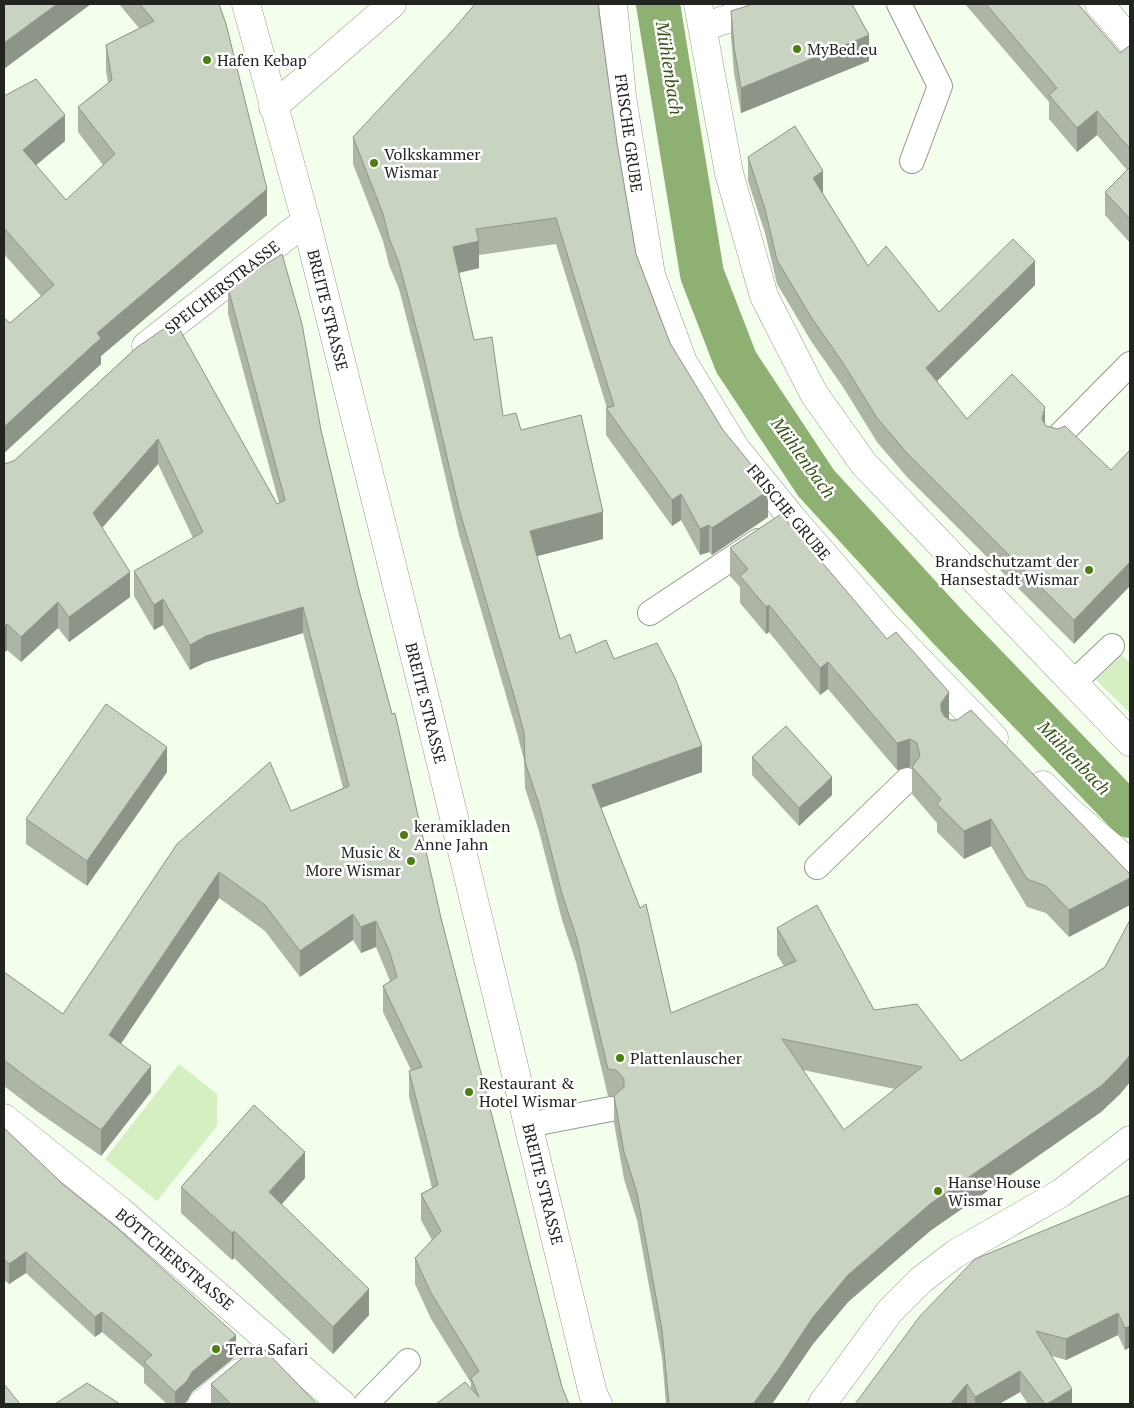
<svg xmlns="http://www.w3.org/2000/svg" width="1134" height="1408" font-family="'PT Serif',serif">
<rect width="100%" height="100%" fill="#f4feed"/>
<g fill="#d4efc0">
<path d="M 1121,655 L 1130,663 L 1130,713 L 1096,680 Z"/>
<path d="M 179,1064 L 217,1094 L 217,1126 L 157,1201 L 105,1159 Z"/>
</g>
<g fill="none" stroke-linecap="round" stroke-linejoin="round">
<path stroke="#8eb173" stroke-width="44" d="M 658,4 L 702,274 L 736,362 L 816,483 L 947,626 L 1130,816"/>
<g stroke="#929b8c" stroke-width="26">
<g id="lane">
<path d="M 899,4 L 940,86 L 912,161"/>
<path d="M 1055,440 L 1130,364"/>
<path d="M 650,613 L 758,541"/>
<path d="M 1073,683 L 1112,646"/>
<path d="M 817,867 L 907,780"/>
<path d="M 528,1125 L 611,1109"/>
<path d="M 366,1404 L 408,1361"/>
</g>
</g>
<g stroke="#929b8c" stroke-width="29">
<g id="street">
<path d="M 246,4 L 306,221 L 430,718 L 593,1394 L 598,1404"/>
<path d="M 613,4 L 622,97 L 651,275 L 683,362 L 736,449 L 792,518 L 883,623 L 994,738"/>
<path d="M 698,4 L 729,173 L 764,296 L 814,394 L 864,464 L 1130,742"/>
<path d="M 1099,4 L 1130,40"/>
<path d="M 703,27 L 773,4"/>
<path d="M 273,107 L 392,4"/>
<path d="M 146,346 L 306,221"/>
<path d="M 1043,785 L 1069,811 L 1130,863"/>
<path d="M 4,1118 L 119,1210 L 342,1404"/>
<path d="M 202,1404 L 239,1373"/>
<path d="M 822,1404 L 890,1311 L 921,1280 L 955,1254 L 1061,1193 L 1130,1140"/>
</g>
</g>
<use href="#lane" stroke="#fff" stroke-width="24"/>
<use href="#street" stroke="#fff" stroke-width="28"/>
</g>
<g fill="#adb5a7" fill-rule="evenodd">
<path d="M 119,4 L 219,4 L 267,215 L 101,356 L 101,364 L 4,453 L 4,318 L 10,323 L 41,296 L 4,254 L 4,96 L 65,141 L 36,165 L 66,200 L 103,165 L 78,132 L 78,107 L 108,83 L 106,71 L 106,45 L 139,28 Z"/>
<path d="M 965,4 L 1078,4 L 1120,53 L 1130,45 L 1130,243 L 1105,215 L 1105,192 L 1127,170 L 1097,135 L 1077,152 L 1049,119 L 1049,102 Z"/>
<path d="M 731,11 L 869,61 L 741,113 L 734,73 L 731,37 Z"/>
<path d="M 353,137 L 617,143 L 636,254 L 670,343 L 768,517 L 712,555 L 709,552 L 700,555 L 681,520 L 672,526 L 606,435 L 606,408 L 607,408 L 556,244 L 479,255 L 479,268 L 459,273 L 474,340 L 503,416 L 521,430 L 603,539 L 537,556 L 560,639 L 576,653 L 614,659 L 702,772 L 601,808 L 671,1013 L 784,966 L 777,955 L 777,928 L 874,1010 L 961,1061 L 1105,967 L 1130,920 L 1130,1082 L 1120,1094 L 1101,1112 L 930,1231 L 848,1302 L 813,1344 L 772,1404 L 666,1404 L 662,1357 L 637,1220 L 624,1179 L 614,1123 L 614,1096 L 608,1096 L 576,962 L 562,920 L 539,831 L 525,788 L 524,760 L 517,733 L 459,535 L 423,381 L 399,289 L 389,265 L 383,241 L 353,164 ZM 803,1070 L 895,1089 L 844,1130 Z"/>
<path d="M 748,157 L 823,194 L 868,266 L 939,312 L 1035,285 L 937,381 L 967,419 L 1045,425 L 1111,470 L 1074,644 L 907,477 L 877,442 L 843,387 L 811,341 L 777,284 L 765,233 L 748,181 Z"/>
<path d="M 228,288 L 321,430 L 359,590 L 441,918 L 562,1387 L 436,1404 L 471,1388 L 471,1383 L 431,1319 L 415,1284 L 415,1258 L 432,1240 L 421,1220 L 421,1194 L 432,1188 L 409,1097 L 409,1071 L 411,1070 L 383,1012 L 383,986 L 390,981 L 376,947 L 361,953 L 353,940 L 300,977 L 265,931 L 219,898 L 121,1044 L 151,1092 L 101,1156 L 38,1112 L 4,1086 L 4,972 L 63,1014 L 177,844 L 291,811 L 343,788 L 303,633 L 206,662 L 190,670 L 163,625 L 154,630 L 134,596 L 134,571 L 193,538 L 158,464 L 102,528 L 130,597 L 69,642 L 58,628 L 21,662 L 7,650 L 4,653 L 4,463 L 8,463 L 15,460 L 136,348 L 277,504 L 279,503 L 228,314 Z"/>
<path d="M 730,548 L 949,719 L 1130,874 L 1069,937 L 1046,913 L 1027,907 L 991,846 L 964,859 L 937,832 L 937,823 L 912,794 L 912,768 L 910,767 L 897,770 L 828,689 L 820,695 L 769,632 L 766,634 L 740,603 L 740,587 L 730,576 Z"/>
<path d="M 752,757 L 832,795 L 799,826 L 752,775 Z"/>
<path d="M 167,772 L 87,886 L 26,844 L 26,819 Z"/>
<path d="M 4,1128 L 236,1356 L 192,1392 L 187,1401 L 184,1404 L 167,1404 L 144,1383 L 144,1368 L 102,1332 L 95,1337 L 26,1273 L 9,1284 L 4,1280 Z"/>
<path d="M 305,1178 L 282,1204 L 369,1315 L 333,1354 L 234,1258 L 232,1260 L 181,1213 L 181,1187 Z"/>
<path d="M 1130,1195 L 1130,1347 L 1125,1350 L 1118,1335 L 1066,1360 L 1052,1356 L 1072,1404 L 1028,1404 L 1020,1392 L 999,1404 L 855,1404 Z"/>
<path d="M 211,1384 L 317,1404 L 211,1404 Z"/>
</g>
<g fill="#8d9488">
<path d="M 57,4 L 91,4 L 4,69 L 4,43 Z"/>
<path d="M 869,35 L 869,61 L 741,113 L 741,88 Z"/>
<path d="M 1097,111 L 1097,135 L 1077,152 L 1077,128 Z"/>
<path d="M 65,115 L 65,141 L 23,176 L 23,150 Z"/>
<path d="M 823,171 L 823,195 L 813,178 Z"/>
<path d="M 267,189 L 267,215 L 101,356 L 101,364 L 4,453 L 4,427 L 97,333 Z"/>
<path d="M 479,241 L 479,268 L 453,274 L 453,247 Z"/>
<path d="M 1035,261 L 1035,285 L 926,392 L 926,368 Z"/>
<path d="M 1045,407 L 1045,431 L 1042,419 Z"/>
<path d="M 158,439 L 158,464 L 93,538 L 93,513 Z"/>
<path d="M 768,491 L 768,517 L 712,555 L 712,528 Z"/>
<path d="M 681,494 L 681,520 L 672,526 L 672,500 Z"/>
<path d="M 603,512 L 603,539 L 530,558 L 530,531 Z"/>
<path d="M 709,525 L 709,552 L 700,555 L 700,529 Z"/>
<path d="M 1130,562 L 1130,586 L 1074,644 L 1074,620 Z"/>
<path d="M 130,572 L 130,597 L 69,642 L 69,617 Z"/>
<path d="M 163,599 L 163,625 L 154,630 L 154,605 Z"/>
<path d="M 58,602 L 58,628 L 21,662 L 21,637 Z"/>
<path d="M 769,605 L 769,632 L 766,634 L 766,607 Z"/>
<path d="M 303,607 L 303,633 L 206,662 L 190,670 L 190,645 L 206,636 Z"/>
<path d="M 7,624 L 7,650 L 4,653 L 4,627 Z"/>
<path d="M 828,662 L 828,689 L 820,695 L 820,668 Z"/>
<path d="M 949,692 L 949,720 L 941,737 L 941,703 Z"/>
<path d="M 910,739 L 910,767 L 897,770 L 897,743 Z"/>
<path d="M 702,746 L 702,772 L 592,811 L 592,785 Z"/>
<path d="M 167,747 L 167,772 L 87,886 L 87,861 Z"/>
<path d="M 832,777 L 832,795 L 799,826 L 799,808 Z"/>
<path d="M 991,819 L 991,846 L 964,859 L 964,831 Z"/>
<path d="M 219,872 L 219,898 L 109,1061 L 109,1035 Z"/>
<path d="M 1130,878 L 1130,905 L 1069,937 L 1069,910 Z"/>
<path d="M 353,914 L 353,940 L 300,977 L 300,951 Z"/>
<path d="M 376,921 L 376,947 L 361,953 L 361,927 Z"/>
<path d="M 1130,1055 L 1130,1082 L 1120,1094 L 1101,1112 L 930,1231 L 848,1302 L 813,1344 L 772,1404 L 753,1404 L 813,1317 L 848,1275 L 930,1204 Z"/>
<path d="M 151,1066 L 151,1092 L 101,1156 L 101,1130 Z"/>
<path d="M 305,1152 L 305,1178 L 269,1218 L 269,1192 Z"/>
<path d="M 234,1231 L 234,1258 L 232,1260 L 232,1233 Z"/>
<path d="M 26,1252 L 26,1273 L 9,1284 L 9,1264 Z"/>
<path d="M 369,1289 L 369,1315 L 333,1354 L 333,1327 Z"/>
<path d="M 102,1312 L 102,1332 L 95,1337 L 95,1317 Z"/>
<path d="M 1118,1313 L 1118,1335 L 1066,1360 L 1066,1339 Z"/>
<path d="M 1130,1326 L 1130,1347 L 1125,1350 L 1125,1328 Z"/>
<path d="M 236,1335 L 236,1356 L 192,1392 L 187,1401 L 184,1404 L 175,1404 L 175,1392 L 192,1372 Z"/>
<path d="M 1020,1371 L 1020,1392 L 999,1404 L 975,1404 L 975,1397 Z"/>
<path d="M 967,1384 L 967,1404 L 950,1404 Z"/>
<path d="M 1072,1389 L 1072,1404 L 1047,1404 Z"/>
</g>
<g fill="#c9d3c2" stroke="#8d9488" fill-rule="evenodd">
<path d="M 4,4 L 57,4 L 4,43 Z"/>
<path d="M 140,4 L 219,4 L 226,24 L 267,189 L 97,333 L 101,338 L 4,427 L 4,318 L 10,323 L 54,285 L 4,228 L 4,96 L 36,79 L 65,115 L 23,150 L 66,200 L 115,154 L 78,107 L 112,80 L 106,45 L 154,21 Z"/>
<path d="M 475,4 L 598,4 L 617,143 L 636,254 L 670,343 L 723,430 L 750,463 L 768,491 L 712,528 L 709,525 L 700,529 L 681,494 L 672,500 L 606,408 L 614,406 L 556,218 L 476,229 L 479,241 L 453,247 L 474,340 L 492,337 L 503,416 L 516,413 L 521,430 L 581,415 L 603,512 L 530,531 L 560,639 L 570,634 L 576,653 L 606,640 L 614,659 L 657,643 L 675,678 L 702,746 L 592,785 L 640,908 L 646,904 L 671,1013 L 796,961 L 777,928 L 817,905 L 874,1010 L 917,1004 L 961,1061 L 1105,967 L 1130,920 L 1130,1055 L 1120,1067 L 1101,1086 L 930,1204 L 848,1275 L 813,1317 L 778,1370 L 753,1404 L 669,1404 L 662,1330 L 637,1193 L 624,1152 L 614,1096 L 624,1087 L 624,1079 L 616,1070 L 608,1069 L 576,936 L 562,894 L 539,804 L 525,762 L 524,733 L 517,706 L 459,509 L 423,354 L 399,263 L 389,238 L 383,214 L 353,137 L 453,30 ZM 782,1039 L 922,1067 L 844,1130 Z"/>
<path d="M 753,4 L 852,4 L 869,35 L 741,88 L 734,47 L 731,11 Z"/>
<path d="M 986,4 L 1078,4 L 1120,53 L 1130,45 L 1130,149 L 1097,111 L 1077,128 L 1049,95 L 1057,88 Z"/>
<path d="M 795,126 L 823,171 L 813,178 L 868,266 L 886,246 L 939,312 L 1013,239 L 1035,261 L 926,368 L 967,419 L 1012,374 L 1045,407 L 1042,419 L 1046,426 L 1058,429 L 1065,426 L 1111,470 L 1130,450 L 1130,562 L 1074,620 L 907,453 L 877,418 L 843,363 L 811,317 L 777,260 L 765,209 L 748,157 Z"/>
<path d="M 1130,167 L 1130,219 L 1105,192 Z"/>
<path d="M 282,254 L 302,324 L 321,430 L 359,590 L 392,714 L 395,713 L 441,918 L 562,1387 L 569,1404 L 436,1404 L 465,1382 L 479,1397 L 471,1378 L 479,1371 L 431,1293 L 415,1258 L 441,1231 L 421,1194 L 438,1185 L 409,1071 L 422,1067 L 383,986 L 397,977 L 390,953 L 376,921 L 361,927 L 353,914 L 300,951 L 265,905 L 219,872 L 109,1035 L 151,1066 L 101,1130 L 38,1086 L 4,1060 L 4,972 L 63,1014 L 177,844 L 270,762 L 291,811 L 349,786 L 303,607 L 206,636 L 190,645 L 163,599 L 154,605 L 134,571 L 203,532 L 158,439 L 93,513 L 130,572 L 69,617 L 58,602 L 21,637 L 7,624 L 4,627 L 4,463 L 8,463 L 15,460 L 136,348 L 175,321 L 277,504 L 285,500 L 228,288 Z"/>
<path d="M 781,514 L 887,639 L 896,632 L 949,692 L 941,703 L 941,710 L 944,716 L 950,720 L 957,720 L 971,710 L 1130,874 L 1130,878 L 1069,910 L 1046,886 L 1027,879 L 991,819 L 964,831 L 937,804 L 941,799 L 912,767 L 920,756 L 917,743 L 910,739 L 897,743 L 828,662 L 820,668 L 769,605 L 766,607 L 740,576 L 748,569 L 730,548 Z"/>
<path d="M 106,704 L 167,747 L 87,861 L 26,819 Z"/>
<path d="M 786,726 L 832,777 L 799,808 L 752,757 Z"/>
<path d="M 254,1105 L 305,1152 L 269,1192 L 369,1289 L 333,1327 L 234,1231 L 232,1233 L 181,1187 Z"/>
<path d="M 4,1128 L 65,1186 L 116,1227 L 236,1335 L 192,1372 L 187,1381 L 175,1392 L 144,1362 L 152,1355 L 102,1312 L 95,1317 L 26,1252 L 9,1264 L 4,1259 Z"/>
<path d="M 1130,1195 L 1130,1326 L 1125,1328 L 1118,1313 L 1066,1339 L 1036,1331 L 1072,1389 L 1047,1404 L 1045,1404 L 1020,1371 L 975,1397 L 967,1384 L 950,1404 L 855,1404 L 920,1316 L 975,1259 Z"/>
<path d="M 259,1344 L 317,1404 L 231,1404 L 211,1384 Z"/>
<path d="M 87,1383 L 120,1404 L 55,1404 Z"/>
<path d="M 4,1384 L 20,1404 L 4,1404 Z"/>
</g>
<g fill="#4d7f10" stroke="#fff" stroke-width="2">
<circle cx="797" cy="49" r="5"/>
<circle cx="207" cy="60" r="5"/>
<circle cx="374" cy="163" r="5"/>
<circle cx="1089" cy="570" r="5"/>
<circle cx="404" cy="835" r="5"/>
<circle cx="411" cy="861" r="5"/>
<circle cx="620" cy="1058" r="5"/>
<circle cx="469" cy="1092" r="5"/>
<circle cx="938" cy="1191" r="5"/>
<circle cx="216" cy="1349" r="5"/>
</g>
<g text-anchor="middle" stroke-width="5" stroke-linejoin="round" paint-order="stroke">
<g font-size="16" fill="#22251f" stroke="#fff" text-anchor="start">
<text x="807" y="55">MyBed.eu</text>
<text x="217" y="66">Hafen Kebap</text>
<text x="384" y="160">Volkskammer<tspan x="384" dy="18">Wismar</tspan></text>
<text x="1079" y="567" text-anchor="end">Brandschutzamt der<tspan x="1079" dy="18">Hansestadt Wismar</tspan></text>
<text x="414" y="832">keramikladen<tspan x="414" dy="18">Anne Jahn</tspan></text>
<text x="401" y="858" text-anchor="end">Music &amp;<tspan x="401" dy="18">More Wismar</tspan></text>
<text x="630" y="1064">Plattenlauscher</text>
<text x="479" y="1089">Restaurant &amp;<tspan x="479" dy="18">Hotel Wismar</tspan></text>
<text x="948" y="1188">Hanse House<tspan x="948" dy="18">Wismar</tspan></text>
<text x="226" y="1355">Terra Safari</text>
</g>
<g font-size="16" fill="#22251f" stroke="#fff">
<text transform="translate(629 133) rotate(82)" y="6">FRISCHE GRUBE</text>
<text transform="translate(222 287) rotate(-38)" y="6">SPEICHERSTRASSE</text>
<text transform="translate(328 310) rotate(76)" y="6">BREITE STRASSE</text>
<text transform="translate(789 512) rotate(50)" y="6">FRISCHE GRUBE</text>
<text transform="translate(426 703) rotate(76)" y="6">BREITE STRASSE</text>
<text transform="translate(543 1184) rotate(76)" y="6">BREITE STRASSE</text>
<text transform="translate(175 1259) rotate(40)" y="6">BÖTTCHERSTRASSE</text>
</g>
<g font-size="18" font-style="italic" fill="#365615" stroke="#fff">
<text transform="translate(669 68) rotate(81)" y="6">Mühlenbach</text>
<text transform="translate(803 458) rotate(54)" y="6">Mühlenbach</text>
<text transform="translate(1074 758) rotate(46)" y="6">Mühlenbach</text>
</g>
</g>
<rect width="1134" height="1408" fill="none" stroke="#22251f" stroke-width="10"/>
</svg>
